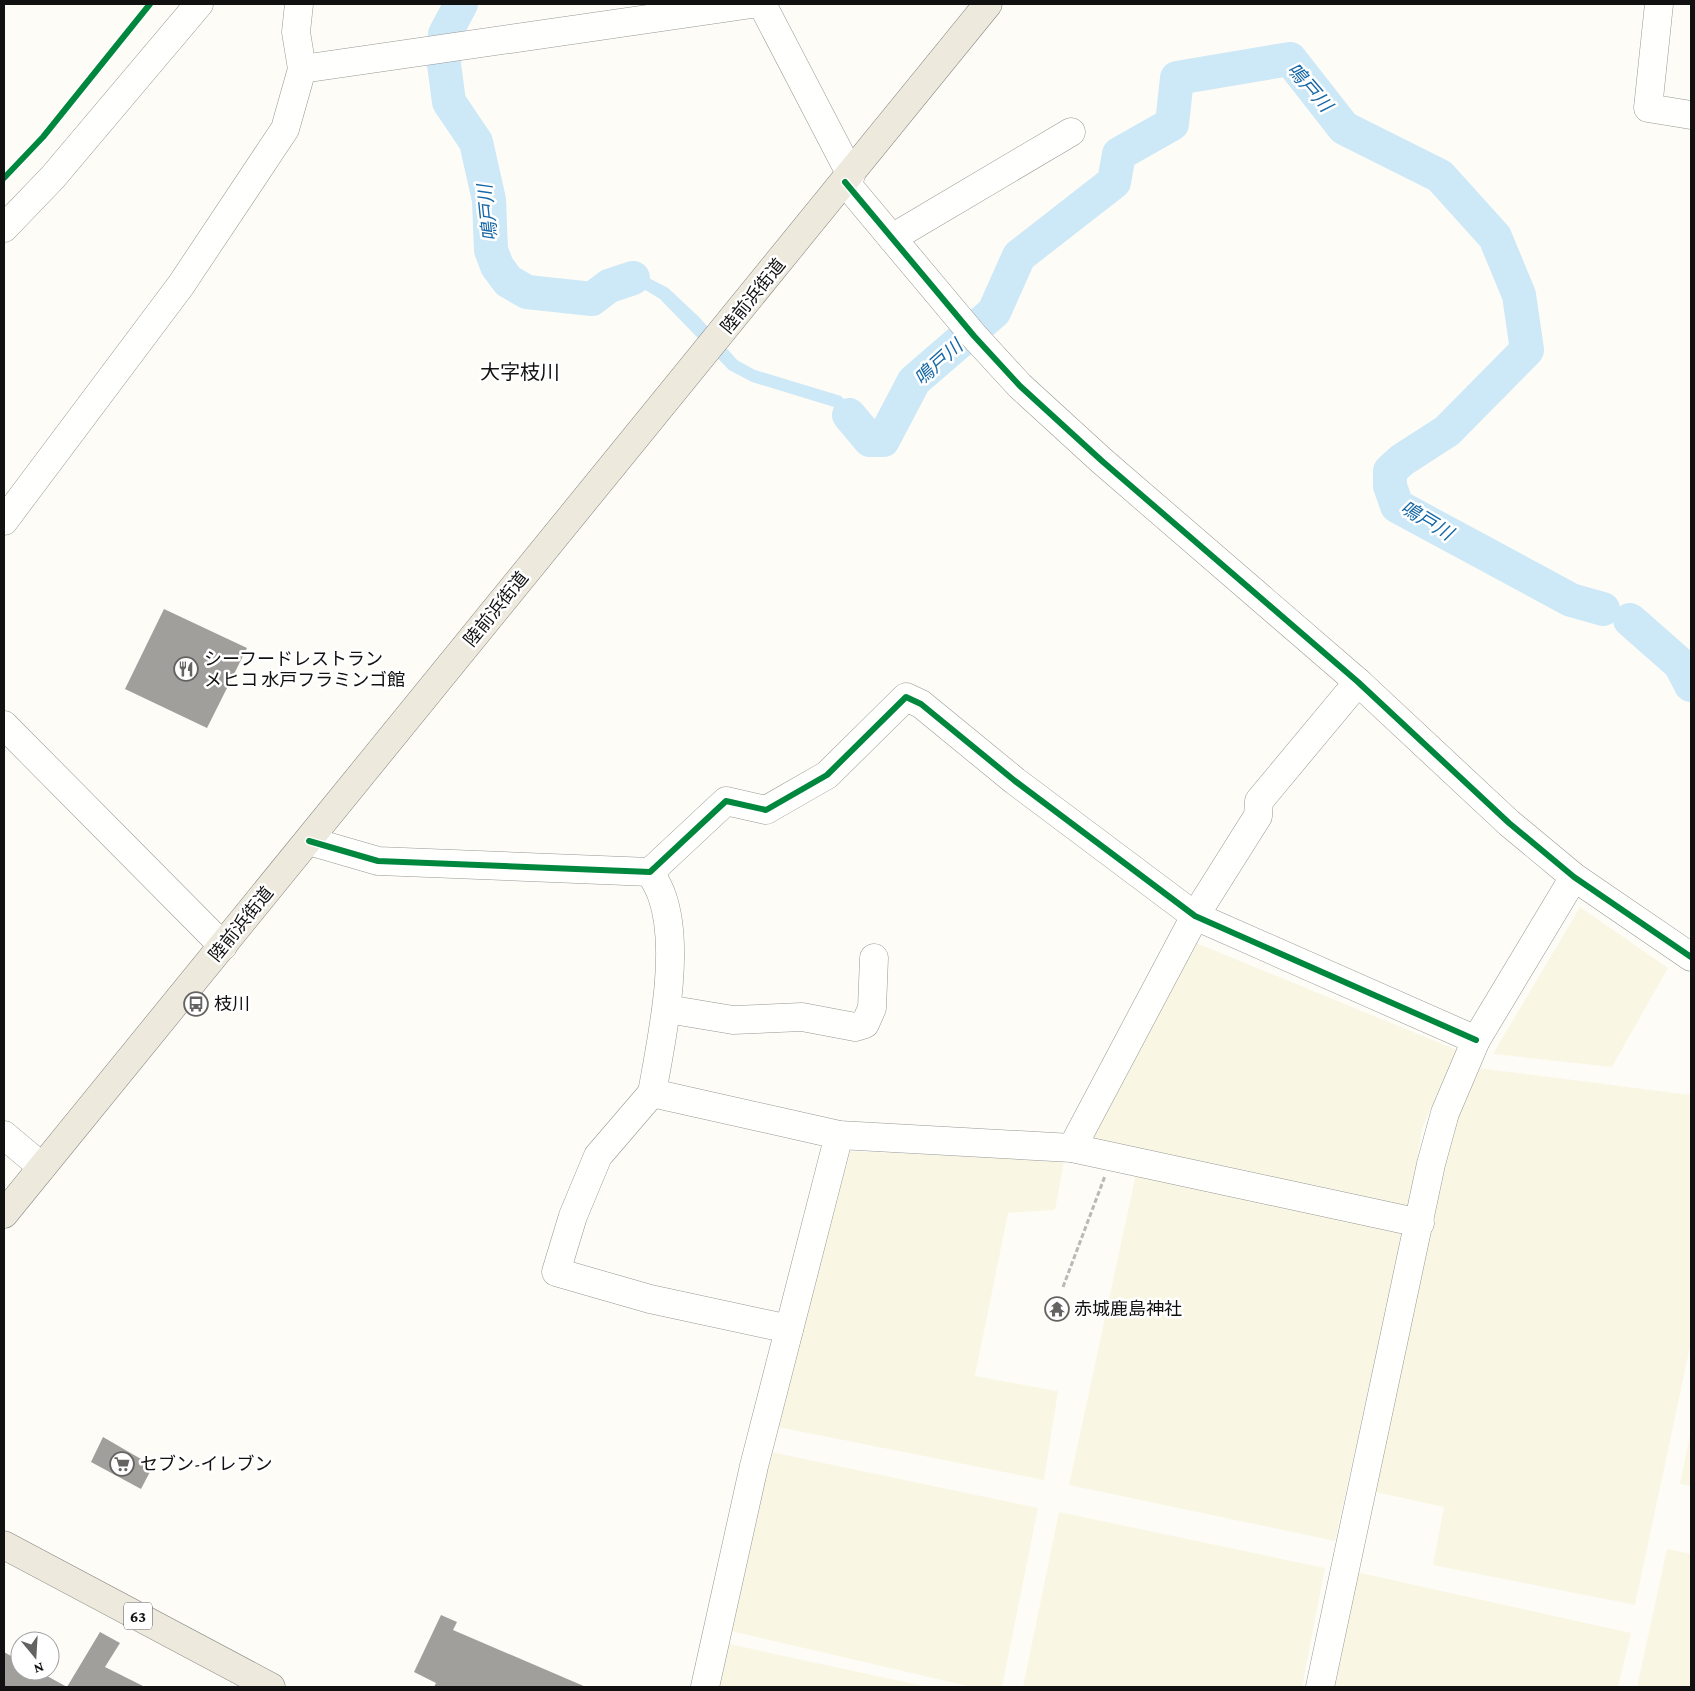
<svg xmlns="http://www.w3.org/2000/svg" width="1695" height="1691" font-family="'Crimson Pro','Noto Sans JP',serif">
<rect width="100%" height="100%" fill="#fdfcf7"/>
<g fill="#f9f7e4">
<path d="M 1580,907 L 1668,968 L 1612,1067 L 1493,1054 Z"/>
<path d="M 1196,943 L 1457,1050 L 1422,1128 L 1410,1207 L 1091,1141 Z"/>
<path d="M 1478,1068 L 1691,1095 L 1691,1342 L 1635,1605 L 1433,1565 L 1444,1507 L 1375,1492 L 1444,1145 Z"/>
<path d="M 850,1151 L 1064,1161 L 1055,1210 L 1008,1213 L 975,1376 L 1058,1391 L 1044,1480 L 778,1427 Z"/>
<path d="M 1136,1174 L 1403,1232 L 1335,1541 L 1069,1485 Z"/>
<path d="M 1691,1430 L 1691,1486 L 1680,1484 Z"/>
<path d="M 771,1452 L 1038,1508 L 1002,1687 L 972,1687 L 731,1631 Z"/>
<path d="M 1059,1512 L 1325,1568 L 1302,1687 L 1023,1687 Z"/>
<path d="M 1667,1549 L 1691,1554 L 1691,1687 L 1637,1687 Z"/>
<path d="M 1356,1572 L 1631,1633 L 1618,1687 L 1330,1687 Z"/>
<path d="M 729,1644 L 928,1687 L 720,1687 Z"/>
</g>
<path fill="#cde8f7" d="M 637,272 L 668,288 L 699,317 L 737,360 L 755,370 L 841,396 L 872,434 L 881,435 L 886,445 L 868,446 L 834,407 L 752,382 L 729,370 L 660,299 L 634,283 L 611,291 L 595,304 L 590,294 L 607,281 Z"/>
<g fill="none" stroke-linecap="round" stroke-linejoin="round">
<g stroke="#cde8f7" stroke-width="34">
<path d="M 461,4 L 445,34 L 444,64 L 449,102 L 476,142 L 489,200 L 491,250 L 497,266 L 508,281 L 527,292 L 592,299 L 609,286 L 633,278"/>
<path d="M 849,415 L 870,440 L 883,440 L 914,381 L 994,312 L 1019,256 L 1114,182 L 1119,154 L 1172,124 L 1177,78 L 1290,59 L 1344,128 L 1440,176 L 1495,237 L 1519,295 L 1527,350 L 1447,431 L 1402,460 L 1390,471 L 1390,486 L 1397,506 L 1571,600 L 1603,609"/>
<path d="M 1630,620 L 1680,664 L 1691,685"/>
</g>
</g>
<g fill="#a19f9c">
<path d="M 164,609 L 247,648 L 207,728 L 125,689 Z"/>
<path d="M 103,1437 L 153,1466 L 141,1489 L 91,1462 Z"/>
<path d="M 441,1615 L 457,1622 L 453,1630 L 586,1687 L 434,1687 L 436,1683 L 414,1672 Z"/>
<path d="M 100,1632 L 120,1643 L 105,1667 L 145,1687 L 4,1687 L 4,1652 L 20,1661 L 20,1671 L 38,1671 L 67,1687 Z"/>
</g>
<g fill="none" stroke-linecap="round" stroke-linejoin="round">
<g stroke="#979795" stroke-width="29">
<g id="minor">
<path d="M 762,4 L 851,175"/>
<path d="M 1659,4 L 1648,108 L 1691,115"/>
<path d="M 302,69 L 752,4"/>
<path d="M 845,182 L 974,336 L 1020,386 L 1102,461 L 1358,682 L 1509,823 L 1574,877 L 1691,957"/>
<path d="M 4,228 L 53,177 L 199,4"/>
<path d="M 892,238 L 1071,132"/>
<path d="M 4,521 L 181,285 L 285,129 L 302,69 L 296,32 L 299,4"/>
<path d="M 4,725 L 223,946"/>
<path d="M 309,841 L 378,861 L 650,872 L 726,801 L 766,810 L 827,775 L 906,697 L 921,704 L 1015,781 L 1195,916 L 1476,1040"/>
<path d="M 650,872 C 654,879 659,887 662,896 C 681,950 662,1037 652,1093 L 839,1135 L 1072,1148 L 1420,1223"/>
<path d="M 667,1009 L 733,1020 L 802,1017 L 855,1027 L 865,1024 L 872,1008 L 874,958"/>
<path d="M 652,1093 L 598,1156 L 573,1216 L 556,1272 L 650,1299 L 789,1329"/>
<path d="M 4,1135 L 42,1167"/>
<path d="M 1072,1148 L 1195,916 L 1258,816 L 1259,801 L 1358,682"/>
<path d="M 705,1687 L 754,1466 L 839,1135"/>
<path d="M 1320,1687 L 1431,1164 L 1445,1113 L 1476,1040 L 1574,877"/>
</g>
</g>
<g stroke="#858482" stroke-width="29">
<g id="major">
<path d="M 4,1214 L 988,4"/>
<path d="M 4,1545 L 271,1687"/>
</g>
</g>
<path stroke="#b9b9b8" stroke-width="3" stroke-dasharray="5 2.5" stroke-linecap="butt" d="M 1063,1287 L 1105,1176"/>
<use href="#minor" stroke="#fffffe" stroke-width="28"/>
<use href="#major" stroke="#ede9dc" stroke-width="28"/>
<g stroke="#fff" stroke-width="9">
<g id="cycleway">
<path d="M 4,178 L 43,137 L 150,4"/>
<path d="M 845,182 L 974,336 L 1020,386 L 1102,461 L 1358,682 L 1509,823 L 1574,877 L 1691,957"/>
<path d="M 309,841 L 378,861 L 650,872 L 726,801 L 766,810 L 827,775 L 906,697 L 921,704 L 1015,781 L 1195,916 L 1476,1040"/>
</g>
</g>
<use href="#cycleway" stroke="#00873e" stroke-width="6"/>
</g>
<defs>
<g id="restaurant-ring" transform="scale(1.25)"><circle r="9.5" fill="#fff" stroke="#646362" stroke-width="1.5"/><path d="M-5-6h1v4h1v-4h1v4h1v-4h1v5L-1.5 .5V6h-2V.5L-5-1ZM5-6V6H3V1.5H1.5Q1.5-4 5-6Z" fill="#646362"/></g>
<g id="bus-ring" transform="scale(1.25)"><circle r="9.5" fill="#fff" stroke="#646362" stroke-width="1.5"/><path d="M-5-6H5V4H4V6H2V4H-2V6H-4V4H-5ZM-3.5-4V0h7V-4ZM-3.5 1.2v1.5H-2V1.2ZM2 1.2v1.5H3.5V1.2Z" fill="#646362"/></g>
<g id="temple-ring" transform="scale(1.25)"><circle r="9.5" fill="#fff" stroke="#646362" stroke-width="1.5"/><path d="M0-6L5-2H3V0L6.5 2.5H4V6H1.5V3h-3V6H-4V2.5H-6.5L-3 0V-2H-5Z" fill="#646362"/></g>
<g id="supermarket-ring" transform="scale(1.25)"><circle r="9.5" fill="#fff" stroke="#646362" stroke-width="1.5"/><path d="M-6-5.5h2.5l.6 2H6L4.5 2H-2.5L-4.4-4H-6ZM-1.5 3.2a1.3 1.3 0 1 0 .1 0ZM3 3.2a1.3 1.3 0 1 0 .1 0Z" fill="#646362"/></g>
</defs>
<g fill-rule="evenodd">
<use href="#restaurant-ring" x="186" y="669"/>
<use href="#bus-ring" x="196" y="1004"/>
<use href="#temple-ring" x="1057" y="1309"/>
<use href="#supermarket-ring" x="122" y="1464"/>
</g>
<g text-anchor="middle" stroke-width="5" stroke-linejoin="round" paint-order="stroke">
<rect fill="#fff" stroke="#585858" stroke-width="1" x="124" y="1602.5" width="28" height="27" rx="4"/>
<g font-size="16" font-weight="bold" fill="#111">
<text x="138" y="1622">63</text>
</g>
<g font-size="18" fill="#111" stroke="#fff">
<text transform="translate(753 296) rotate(-51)" y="6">陸前浜街道</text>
<text transform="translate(496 609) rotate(-51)" y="6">陸前浜街道</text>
<text transform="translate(241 924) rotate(-51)" y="6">陸前浜街道</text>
</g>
<g font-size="18" fill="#111" stroke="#fff" text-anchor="start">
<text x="204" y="665">シーフードレストラン<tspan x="204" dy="21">メヒコ 水戸フラミンゴ館</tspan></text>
<text x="214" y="1010">枝川</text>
<text x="1074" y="1315">赤城鹿島神社</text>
<text x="140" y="1470">セブン-イレブン</text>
</g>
<g font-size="19" font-style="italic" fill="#1768a6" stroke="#fff">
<text transform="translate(1310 87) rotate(49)" y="7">鳴戸川</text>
<text transform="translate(487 213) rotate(-96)" y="7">鳴戸川</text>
<text transform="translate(938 362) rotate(-42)" y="7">鳴戸川</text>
<text transform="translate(1427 520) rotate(31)" y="7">鳴戸川</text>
</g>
<g font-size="20" fill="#111" stroke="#fff">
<text x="520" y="379">大字枝川</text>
</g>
</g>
<rect width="1695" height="1691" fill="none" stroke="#111111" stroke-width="10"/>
<g transform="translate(35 1656) rotate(162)"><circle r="24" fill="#ffffff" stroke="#a0a0a0"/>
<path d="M0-4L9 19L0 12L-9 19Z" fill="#646362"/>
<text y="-8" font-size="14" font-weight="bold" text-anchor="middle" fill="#111111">N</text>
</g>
</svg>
